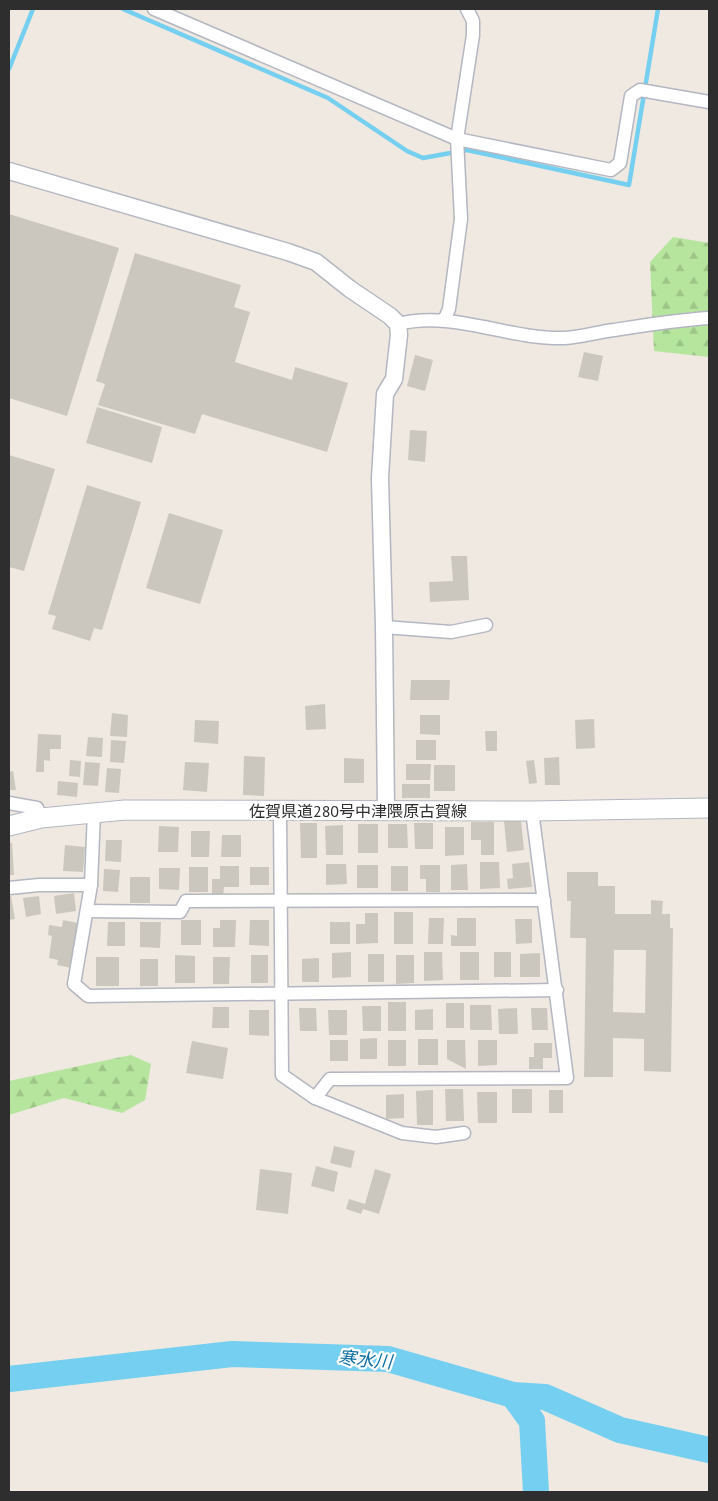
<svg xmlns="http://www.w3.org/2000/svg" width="718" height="1501" font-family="'PT Sans','Noto Sans JP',sans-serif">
<defs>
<pattern id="forest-firs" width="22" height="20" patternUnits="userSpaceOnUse" patternTransform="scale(1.25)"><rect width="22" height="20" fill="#b6e59e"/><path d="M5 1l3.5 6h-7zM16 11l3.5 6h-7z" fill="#9dc588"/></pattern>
</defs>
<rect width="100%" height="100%" fill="#efe9e1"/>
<g fill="url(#forest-firs)">
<path d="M 673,237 L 709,243 L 709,357 L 654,351 L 650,262 Z"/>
<path d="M 131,1055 L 151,1064 L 145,1100 L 122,1113 L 64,1098 L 9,1115 L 9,1081 Z"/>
</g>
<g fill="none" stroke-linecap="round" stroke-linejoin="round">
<g stroke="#75cff0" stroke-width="4.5">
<path d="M 123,9 L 328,98 L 407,151 L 423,158 L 467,150 L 629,185 L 658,9"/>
<path d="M 9,69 L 33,9"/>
</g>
<g stroke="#75cff0" stroke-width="26">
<path d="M 9,1379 L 232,1354 L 388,1359 L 513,1395 L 545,1397 L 620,1430 L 709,1450"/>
<path d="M 513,1395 L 532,1421 L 536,1492"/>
</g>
</g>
<g fill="#cbc7bf" fill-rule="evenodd">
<path d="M 9,214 L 119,248 L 67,416 L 9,398 Z"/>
<path d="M 135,253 L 241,285 L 234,307 L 250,312 L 235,362 L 292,380 L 295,367 L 348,383 L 327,452 L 202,414 L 195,434 L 98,405 L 105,384 L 96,381 Z"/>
<path d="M 584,352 L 603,356 L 598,381 L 578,377 Z"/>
<path d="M 415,355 L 433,360 L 425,391 L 407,386 Z"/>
<path d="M 97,407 L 162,427 L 152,463 L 86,443 Z"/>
<path d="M 410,430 L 427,431 L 425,462 L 408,460 Z"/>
<path d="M 9,455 L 55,469 L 24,571 L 9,567 Z"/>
<path d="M 87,485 L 141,502 L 102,630 L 94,628 L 90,641 L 52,629 L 56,616 L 48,614 Z"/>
<path d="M 169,513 L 223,530 L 200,604 L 146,588 Z"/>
<path d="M 451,556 L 467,556 L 469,600 L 430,602 L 429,582 L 453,581 Z"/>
<path d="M 411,680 L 450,680 L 449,700 L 410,700 Z"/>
<path d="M 325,704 L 326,729 L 306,730 L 305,706 Z"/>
<path d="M 112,713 L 128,715 L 127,737 L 110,736 Z"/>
<path d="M 420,715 L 440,715 L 440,735 L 420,734 Z"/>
<path d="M 594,719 L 595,748 L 576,749 L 575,720 Z"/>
<path d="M 195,720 L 219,721 L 218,744 L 194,742 Z"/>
<path d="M 485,731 L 497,731 L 497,751 L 486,751 Z"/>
<path d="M 38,734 L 61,735 L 61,749 L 50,749 L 50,761 L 44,760 L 44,772 L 36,772 Z"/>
<path d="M 88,737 L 103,738 L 102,757 L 86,756 Z"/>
<path d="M 111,740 L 126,741 L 124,763 L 110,762 Z"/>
<rect x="416" y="740" width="20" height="20"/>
<path d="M 244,756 L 265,757 L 264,796 L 243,795 Z"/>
<path d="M 559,757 L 560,785 L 545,785 L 544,758 Z"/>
<path d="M 344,758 L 364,759 L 364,783 L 344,783 Z"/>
<path d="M 70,760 L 81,761 L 80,777 L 69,776 Z"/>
<path d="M 534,760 L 537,783 L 529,784 L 526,761 Z"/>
<path d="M 85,762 L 100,763 L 98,786 L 83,785 Z"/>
<path d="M 185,762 L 209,763 L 207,792 L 183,790 Z"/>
<path d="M 406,764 L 431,764 L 430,780 L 406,780 Z"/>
<rect x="434" y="765" width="21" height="26"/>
<path d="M 107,768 L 121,769 L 119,793 L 105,792 Z"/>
<path d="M 13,771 L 16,790 L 9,790 L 9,772 Z"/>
<path d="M 58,781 L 78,783 L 77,797 L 57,795 Z"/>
<rect x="402" y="784" width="28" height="14"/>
<path d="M 521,820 L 524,850 L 507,852 L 504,821 Z"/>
<path d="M 471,822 L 494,822 L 494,855 L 481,855 L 481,840 L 471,840 Z"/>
<path d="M 300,823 L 317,823 L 317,858 L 301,858 Z"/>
<path d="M 414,823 L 433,823 L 433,849 L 415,849 Z"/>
<rect x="358" y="824" width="20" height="29"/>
<path d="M 388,824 L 407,824 L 408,848 L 388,848 Z"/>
<path d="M 343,825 L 343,855 L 326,855 L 325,826 Z"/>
<path d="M 159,826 L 179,827 L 178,852 L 158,852 Z"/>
<path d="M 445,827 L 464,827 L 464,855 L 445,856 Z"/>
<path d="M 191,831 L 210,831 L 209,857 L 191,857 Z"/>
<path d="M 222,835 L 241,835 L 241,857 L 221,857 Z"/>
<path d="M 106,840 L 122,840 L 121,862 L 105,861 Z"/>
<path d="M 9,843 L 12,843 L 14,875 L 9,875 Z"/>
<path d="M 65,845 L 85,847 L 83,872 L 63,871 Z"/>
<path d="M 480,862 L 499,862 L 500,888 L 480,889 Z"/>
<path d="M 529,862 L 532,887 L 508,889 L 507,879 L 513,878 L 512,864 Z"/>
<path d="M 326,864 L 346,864 L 347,884 L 326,885 Z"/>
<path d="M 467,864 L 468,890 L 451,890 L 451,865 Z"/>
<rect x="357" y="865" width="21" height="23"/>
<path d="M 420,865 L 440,865 L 440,892 L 426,892 L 426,879 L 420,879 Z"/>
<path d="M 220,866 L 239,866 L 239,887 L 224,887 L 223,898 L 212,897 L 212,879 L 220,879 Z"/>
<rect x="391" y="866" width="17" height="25"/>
<rect x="189" y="867" width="19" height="25"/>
<rect x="250" y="867" width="19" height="18"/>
<path d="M 159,868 L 180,868 L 179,890 L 159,889 Z"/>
<path d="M 104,869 L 120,870 L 118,892 L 103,891 Z"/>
<path d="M 567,872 L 598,872 L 598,886 L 615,886 L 615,914 L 651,914 L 651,900 L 663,901 L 662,914 L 670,914 L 670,928 L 673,928 L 671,1072 L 644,1071 L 644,1039 L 613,1038 L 613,1077 L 584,1077 L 586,938 L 570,938 L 571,901 L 567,901 ZM 614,950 L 646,950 L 645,1013 L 613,1012 Z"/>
<rect x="130" y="877" width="20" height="26"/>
<path d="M 74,893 L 76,911 L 56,914 L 54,896 Z"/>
<path d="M 9,896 L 11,896 L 15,919 L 9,920 Z"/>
<path d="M 39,896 L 41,914 L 26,917 L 23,898 Z"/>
<rect x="394" y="912" width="19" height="32"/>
<path d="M 365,913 L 378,913 L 378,943 L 356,944 L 356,924 L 365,924 Z"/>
<path d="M 429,918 L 444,918 L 443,944 L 428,944 Z"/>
<path d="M 457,918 L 476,918 L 476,946 L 451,946 L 451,935 L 457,936 Z"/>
<path d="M 515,919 L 532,919 L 532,943 L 516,944 Z"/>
<path d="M 63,920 L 78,923 L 71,968 L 57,965 L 58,960 L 49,958 L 52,936 L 48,935 L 49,925 L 62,927 Z"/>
<rect x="181" y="920" width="20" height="25"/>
<path d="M 220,920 L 236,920 L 235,947 L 213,947 L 213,928 L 220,928 Z"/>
<path d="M 250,920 L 269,920 L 269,946 L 249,945 Z"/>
<path d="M 108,922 L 125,922 L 125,946 L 107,946 Z"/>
<path d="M 140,922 L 161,922 L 160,948 L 140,947 Z"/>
<rect x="330" y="922" width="20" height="22"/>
<path d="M 351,952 L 351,977 L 332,978 L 332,953 Z"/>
<path d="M 424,952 L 442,952 L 443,980 L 424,981 Z"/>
<rect x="460" y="952" width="19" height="28"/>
<rect x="494" y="952" width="17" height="25"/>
<path d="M 540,953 L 540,977 L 520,977 L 520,954 Z"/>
<rect x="368" y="954" width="16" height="28"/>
<path d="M 175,955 L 195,956 L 195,983 L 175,983 Z"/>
<rect x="251" y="955" width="17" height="28"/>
<path d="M 396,955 L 414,955 L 414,983 L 396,984 Z"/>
<rect x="96" y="957" width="23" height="29"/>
<path d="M 213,957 L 230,957 L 229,984 L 213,984 Z"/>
<path d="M 319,958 L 319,982 L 302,982 L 302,959 Z"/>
<rect x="140" y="959" width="18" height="27"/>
<rect x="388" y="1002" width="18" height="29"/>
<rect x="446" y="1003" width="18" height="25"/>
<path d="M 470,1005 L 491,1005 L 492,1030 L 470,1030 Z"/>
<path d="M 362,1006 L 381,1006 L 381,1031 L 363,1031 Z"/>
<path d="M 213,1007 L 229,1007 L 229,1028 L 212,1028 Z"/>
<path d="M 299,1008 L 316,1008 L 317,1031 L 300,1031 Z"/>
<path d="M 517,1008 L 518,1034 L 499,1034 L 498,1009 Z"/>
<path d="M 531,1008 L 547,1008 L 548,1030 L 532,1030 Z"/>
<path d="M 433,1009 L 433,1030 L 415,1030 L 415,1010 Z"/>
<path d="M 249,1010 L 269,1010 L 269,1036 L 249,1035 Z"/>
<path d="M 328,1010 L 347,1010 L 347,1035 L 329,1035 Z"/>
<path d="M 377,1038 L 377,1059 L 360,1059 L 360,1039 Z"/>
<rect x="418" y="1039" width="20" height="26"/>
<rect x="330" y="1040" width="18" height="21"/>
<rect x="388" y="1040" width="18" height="26"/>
<path d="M 447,1040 L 465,1040 L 466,1069 L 447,1059 Z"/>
<path d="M 478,1040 L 497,1040 L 497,1065 L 478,1066 Z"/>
<path d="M 192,1041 L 228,1048 L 223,1079 L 186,1073 Z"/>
<path d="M 534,1043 L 552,1043 L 552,1058 L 543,1058 L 543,1069 L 529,1069 L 529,1057 L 534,1057 Z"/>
<path d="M 445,1089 L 463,1089 L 464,1121 L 446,1121 Z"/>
<rect x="512" y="1089" width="20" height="24"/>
<path d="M 433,1090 L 433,1125 L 417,1125 L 416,1091 Z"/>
<rect x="549" y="1090" width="14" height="23"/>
<path d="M 477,1092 L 497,1092 L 497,1123 L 478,1123 Z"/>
<path d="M 404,1094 L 404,1118 L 386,1119 L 386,1095 Z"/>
<path d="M 334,1146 L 355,1151 L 351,1168 L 330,1163 Z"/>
<path d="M 316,1166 L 338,1172 L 334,1192 L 311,1186 Z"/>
<path d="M 260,1169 L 292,1173 L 288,1214 L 256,1210 Z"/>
<path d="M 375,1169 L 391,1174 L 379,1214 L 363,1209 L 361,1214 L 346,1209 L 349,1199 L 365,1204 Z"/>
</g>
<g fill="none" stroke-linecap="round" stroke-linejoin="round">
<g stroke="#b4b7c1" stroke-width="15">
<g id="minor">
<path d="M 154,9 L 457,139 L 611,170 L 620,163 L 631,96 L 640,90 L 709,102"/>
<path d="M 443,320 L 446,316 L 449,309 L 461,219 L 457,139 L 473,35 L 473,21 L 467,9"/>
<path d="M 398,324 C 453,310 509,340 565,338 C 581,337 598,332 614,330 C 646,325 677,320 709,318"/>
<path d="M 384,627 L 451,632 L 486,625"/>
<path d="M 9,803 L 37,808 L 41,818"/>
<path d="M 280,810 L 282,1075 L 315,1098 L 330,1079 L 567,1078 L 532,811"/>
<path d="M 94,812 L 91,885 L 74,984 L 88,996 L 557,990"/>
<path d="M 9,888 L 39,885 L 91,885"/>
<path d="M 87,911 L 180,912 L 186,901 L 544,900"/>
<path d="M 315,1098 L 402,1133 L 436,1137 L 464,1133"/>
</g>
</g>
<g stroke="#b4b7c1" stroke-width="19">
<path id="tertiary" d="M 9,171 L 288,252 L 316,262 L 350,289 L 390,316 L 398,324 L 399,335 L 394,379 L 385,394 L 380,478 L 384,627 L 386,810"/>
</g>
<g stroke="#b4b7c1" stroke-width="21">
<path id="secondary" d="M 9,826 L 41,818 L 125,810 L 532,811 L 709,808"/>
</g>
<use href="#minor" stroke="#fff" stroke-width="12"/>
<use href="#tertiary" stroke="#fff" stroke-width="16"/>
<use href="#secondary" stroke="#fff" stroke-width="19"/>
</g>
<g text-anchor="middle" stroke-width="4.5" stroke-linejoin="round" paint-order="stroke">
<g font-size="16" fill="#2e2e2e" stroke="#fff">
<text x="358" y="817">佐賀県道280号中津隈原古賀線</text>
</g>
<g font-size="18" font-style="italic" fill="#0d6fa3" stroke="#fff">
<text transform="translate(365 1360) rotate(5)" y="6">寒水川</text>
</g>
</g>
<rect width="718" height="1501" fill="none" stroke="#2e2e2e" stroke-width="20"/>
</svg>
